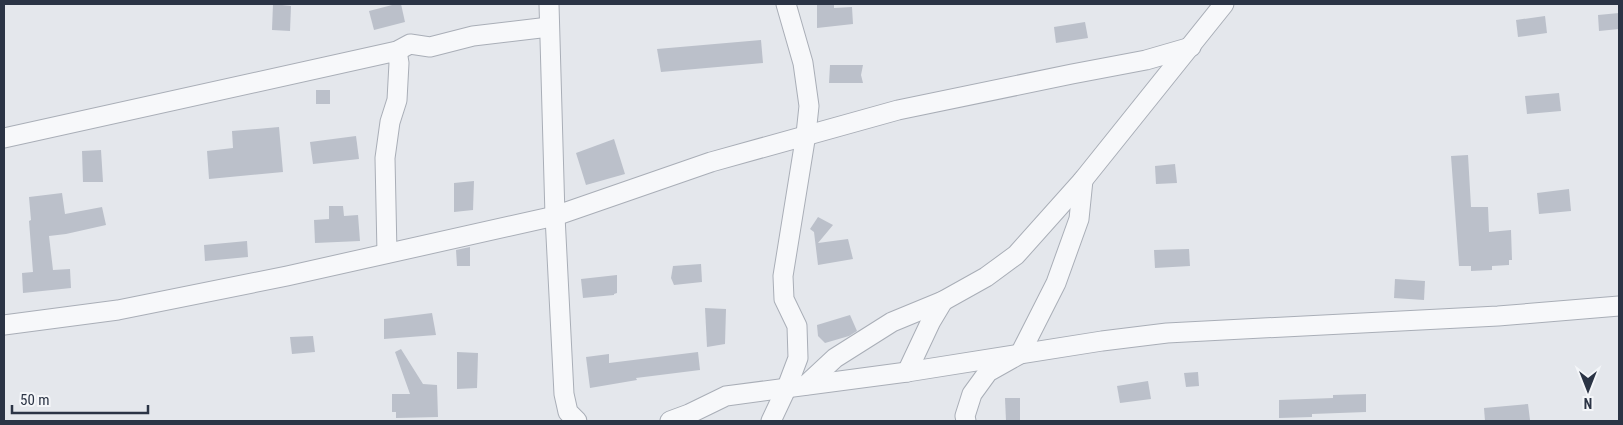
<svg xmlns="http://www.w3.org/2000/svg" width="1623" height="425" font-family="'Roboto Condensed',sans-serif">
<rect width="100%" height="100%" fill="#e4e7ec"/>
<g fill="#bbc0ca">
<path d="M 273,4 L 291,6 L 290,31 L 272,30 Z"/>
<path d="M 396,4 L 401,4 L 405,22 L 374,30 L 369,11 Z"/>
<path d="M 817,4 L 834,4 L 834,8 L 852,7 L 853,24 L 817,28 Z"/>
<path d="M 1619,13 L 1619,29 L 1599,31 L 1598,15 Z"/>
<path d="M 1545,16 L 1547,33 L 1518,37 L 1516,20 Z"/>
<path d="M 1085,22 L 1088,38 L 1056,43 L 1054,27 Z"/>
<path d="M 761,40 L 763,63 L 661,72 L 657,49 Z"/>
<path d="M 830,65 L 863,65 L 861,75 L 863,83 L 829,83 Z"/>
<rect x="316" y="90" width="14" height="14"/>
<path d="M 1559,93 L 1561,111 L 1527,114 L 1525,96 Z"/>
<path d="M 279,127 L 283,172 L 209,179 L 207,151 L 233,148 L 232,131 Z"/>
<path d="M 356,136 L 359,159 L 313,164 L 310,142 Z"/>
<path d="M 614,139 L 625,174 L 586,185 L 576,153 Z"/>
<path d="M 101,150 L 103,182 L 83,182 L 82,151 Z"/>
<path d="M 1468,155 L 1471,207 L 1488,207 L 1489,232 L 1511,230 L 1512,260 L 1509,260 L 1509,265 L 1492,266 L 1492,270 L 1471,271 L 1471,266 L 1459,266 L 1451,156 Z"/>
<path d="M 1175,164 L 1177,183 L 1156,184 L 1155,166 Z"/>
<path d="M 474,181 L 473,210 L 454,212 L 454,183 Z"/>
<path d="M 1569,189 L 1571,211 L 1539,214 L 1537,193 Z"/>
<path d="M 62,193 L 65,214 L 102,207 L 106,225 L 66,234 L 49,236 L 53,270 L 70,269 L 71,288 L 23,293 L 22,273 L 33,272 L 29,221 L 31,220 L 29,197 Z"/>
<path d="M 329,206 L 343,206 L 344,216 L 358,215 L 360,241 L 315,243 L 314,220 L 329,219 Z"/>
<path d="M 818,217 L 833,225 L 818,243 L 848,239 L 853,259 L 818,265 L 814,232 L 810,229 Z"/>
<path d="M 247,241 L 248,257 L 205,261 L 204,245 Z"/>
<path d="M 470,247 L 470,266 L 457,266 L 456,250 Z"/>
<path d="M 1189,249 L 1190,266 L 1155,268 L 1154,250 Z"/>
<path d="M 701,264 L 702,282 L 674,285 L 671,278 L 673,266 Z"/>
<path d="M 617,275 L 617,293 L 614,294 L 614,295 L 583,298 L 581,279 Z"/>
<path d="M 1395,279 L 1425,281 L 1424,300 L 1394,298 Z"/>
<path d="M 705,308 L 726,309 L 725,344 L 707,347 Z"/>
<path d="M 432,313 L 436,335 L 384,339 L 384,319 Z"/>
<path d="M 850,315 L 857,331 L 849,336 L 825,343 L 818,336 L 817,325 Z"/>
<path d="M 313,336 L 315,352 L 292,354 L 290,337 Z"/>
<path d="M 401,349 L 423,384 L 437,385 L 438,417 L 396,418 L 396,412 L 392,412 L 392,394 L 410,394 L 395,352 Z"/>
<path d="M 457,352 L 478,353 L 477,388 L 457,389 Z"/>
<path d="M 698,352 L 700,370 L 636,378 L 637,380 L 590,388 L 586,357 L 609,354 L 609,363 Z"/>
<path d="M 1198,372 L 1199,386 L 1186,387 L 1184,373 Z"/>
<path d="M 1148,381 L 1151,399 L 1120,403 L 1117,386 Z"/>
<path d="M 1366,394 L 1366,412 L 1312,414 L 1312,417 L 1279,418 L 1279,400 L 1333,398 L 1333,395 Z"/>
<path d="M 1005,398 L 1020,398 L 1020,421 L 1006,421 Z"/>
<path d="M 1528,404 L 1530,420 L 1485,421 L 1484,408 Z"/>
</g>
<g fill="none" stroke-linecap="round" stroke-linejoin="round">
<g stroke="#a9aeb7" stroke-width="21">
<g id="minor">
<path d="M 549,4 L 555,216 L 564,394 L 568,412 L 577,421"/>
<path d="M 4,138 L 397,51 L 410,44 L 430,47 L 473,36 L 549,27"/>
<path d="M 387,253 L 385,158 L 390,122 L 397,100 L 399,63 L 397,51"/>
<path d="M 4,325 L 118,310 L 287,276 L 555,216 L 711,162 L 898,110 L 1072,74 L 1146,60 L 1191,47"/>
<path d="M 907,372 L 931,321 L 943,301"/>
<path d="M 806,385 L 835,358 L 892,322 L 943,301 L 986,277 L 1016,255 L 1083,180 L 1224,4"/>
<path d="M 670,421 L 689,414 L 726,396 L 907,372 L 1102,341 L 1167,333 L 1498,316 L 1619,306"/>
<path d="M 771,421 L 787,387 L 798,358 L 797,326 L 784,299 L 783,276 L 806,134 L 809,106 L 803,63 L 786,4"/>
<path d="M 966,421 L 965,416 L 972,394 L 988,372 L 1020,354 L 1056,283 L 1079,219 L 1083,180"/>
</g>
</g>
<use href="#minor" stroke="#f7f8fa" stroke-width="19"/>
</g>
<rect width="1623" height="425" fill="none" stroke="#2b3445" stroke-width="10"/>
<g transform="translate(1588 390) rotate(180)" stroke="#f4f6f9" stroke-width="4" paint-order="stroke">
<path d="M0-4L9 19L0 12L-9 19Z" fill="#2b3445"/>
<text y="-8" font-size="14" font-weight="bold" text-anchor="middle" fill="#2b3445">N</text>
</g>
<path d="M12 405v8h136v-8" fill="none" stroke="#2b3445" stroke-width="2.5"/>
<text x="20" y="405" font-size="15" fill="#2b3445" stroke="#f4f6f9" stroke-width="4" paint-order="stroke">50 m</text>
</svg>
